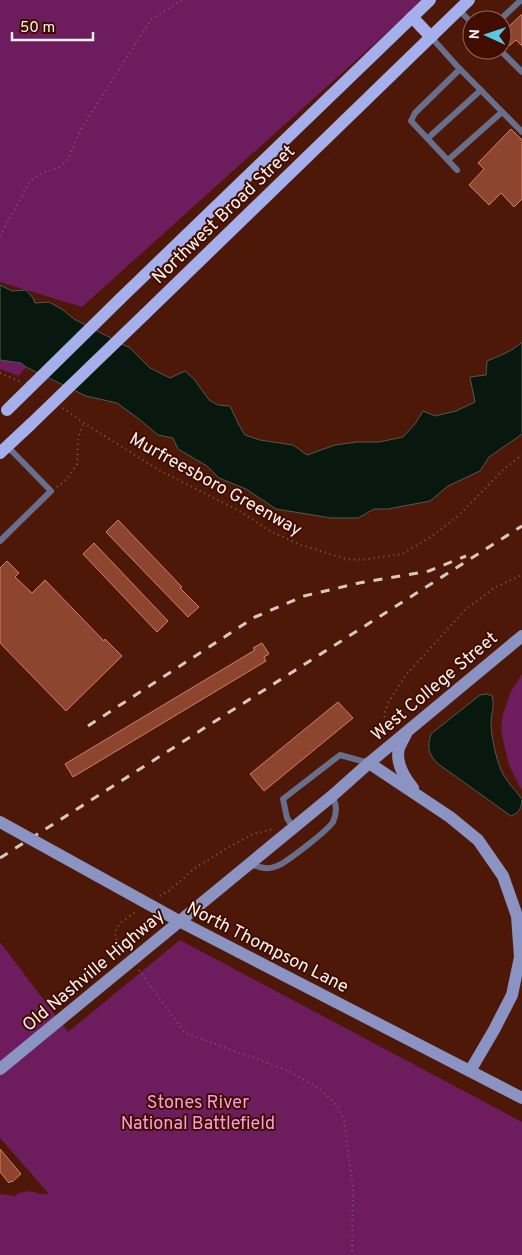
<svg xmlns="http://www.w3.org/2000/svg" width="522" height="1255" font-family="Overpass,sans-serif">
<rect width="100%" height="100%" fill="#4d1808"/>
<g fill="#6d1c5d">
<path d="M 0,0 L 423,0 L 82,307 L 0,282 Z"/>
<path d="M 0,360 L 20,363 L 26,367 L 19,376 L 0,369 Z"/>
<path d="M 522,674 L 522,791 L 509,765 L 503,740 L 501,728 L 503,714 L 511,691 Z"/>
<path d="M 180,940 L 522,1122 L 522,1255 L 0,1255 L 0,1194 L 16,1196 L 18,1193 L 30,1191 L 41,1194 L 49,1194 L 0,1138 L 0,942 L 68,1032 Z"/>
</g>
<g fill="#08180f" stroke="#515a52">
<path d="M 0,285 L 12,291 L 26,290 L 33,298 L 35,303 L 49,302 L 63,310 L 74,319 L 130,348 L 150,368 L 170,378 L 185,371 L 194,379 L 209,400 L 218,405 L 230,406 L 239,425 L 245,435 L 260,440 L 293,445 L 307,455 L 335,445 L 357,442 L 379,442 L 403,437 L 415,424 L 423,411 L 435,416 L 456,411 L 475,402 L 470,377 L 486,375 L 487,361 C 499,356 513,351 522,342 L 522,434 L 489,457 L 480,471 L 448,486 L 430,501 L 388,509 L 374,509 L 358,518 L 331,518 L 276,509 L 246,489 L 219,478 L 207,466 L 178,449 L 173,438 L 158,435 L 139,419 L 117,403 L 86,396 L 26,367 L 21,363 L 0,360 Z"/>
<path d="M 487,694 L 492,696 C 495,707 491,712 491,723 C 491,736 496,758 501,770 C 506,781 515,790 522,799 C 521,809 520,812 511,816 L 437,763 C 428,753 427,747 431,734 L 480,695 Z"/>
</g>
<g fill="#8e4530" stroke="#cf8069">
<path d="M 522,14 L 522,46 L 516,40 L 509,46 L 502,38 L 502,33 Z"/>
<path d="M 511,129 L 522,140 L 522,199 L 514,207 L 501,193 L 489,205 L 469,185 L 484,169 L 478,163 Z"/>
<path d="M 118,520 L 182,587 L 180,588 L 199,607 L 188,617 L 106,532 Z"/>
<path d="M 94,543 L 168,621 L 157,632 L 83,554 Z"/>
<path d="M 7,561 L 19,573 L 15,577 L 32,593 L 45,580 L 104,641 L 105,639 L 122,656 L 66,711 L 0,643 L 0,568 Z"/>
<path d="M 262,643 L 269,654 L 264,657 L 266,661 L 73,777 L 65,764 L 255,650 L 253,648 Z"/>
<path d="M 338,702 L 353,718 L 264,791 L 250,774 Z"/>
<path d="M 0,1149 L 21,1174 L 12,1182 L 11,1181 L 9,1183 L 0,1172 Z"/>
</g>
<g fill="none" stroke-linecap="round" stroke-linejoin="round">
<g stroke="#835c50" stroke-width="2" stroke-dasharray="1 4" stroke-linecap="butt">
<path d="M 0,236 L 30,181 L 42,173 L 58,168 L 68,159 L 81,129 L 151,20 L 182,0"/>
<path d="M 0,373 L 21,382"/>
<path d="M 63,408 L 84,423 L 157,469 L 241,512 L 270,531 L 301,545 L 346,559 L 362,560 L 402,554 L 431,537 L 458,516 L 504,469 L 522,455"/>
<path d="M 57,487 L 67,479 L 77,464 L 78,440 L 80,432 L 84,423"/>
<path d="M 383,736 L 387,727 L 384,715 L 388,703 L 406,675 L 465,610 L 494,588 L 522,575"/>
<path d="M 160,896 L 170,890 L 195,868 L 227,848 L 253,834 L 273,829"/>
<path d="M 126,952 C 123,949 120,946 118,942 C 108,928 127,918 137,911"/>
<path d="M 139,970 L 185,1033 L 289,1071 L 321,1090 L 338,1107 L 344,1120 L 353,1188 L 352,1255"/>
</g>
<g stroke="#696e8b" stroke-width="6">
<path d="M 459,10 L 472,23"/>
<path d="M 500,20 L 521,0"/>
<path d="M 431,37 L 457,66 L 522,132"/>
<path d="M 500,50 L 522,72"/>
<path d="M 428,138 L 481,90"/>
<path d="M 448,160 L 502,112"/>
<path d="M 457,170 L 411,121 L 415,113 L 460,69"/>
<path d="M 0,541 L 51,491 L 7,446"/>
<path d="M 293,827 L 287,818 L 283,799 L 340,755 L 369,763"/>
<path d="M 251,864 C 259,868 268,870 277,866 C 286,863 328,830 333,822 C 337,813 337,804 332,796"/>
</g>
<g stroke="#8b93c2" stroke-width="12">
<path d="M 406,734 C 404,738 401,743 399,748 C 395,763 404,777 413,788"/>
<path d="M 369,763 L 450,817 L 478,840 L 503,876 L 517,916 L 520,957 L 512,995 L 494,1030 L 470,1071"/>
<path d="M 239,952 L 522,1098"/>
<path d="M 0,1069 L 332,796 L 369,763 L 522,636"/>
</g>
<g stroke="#a5afec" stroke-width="12">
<path d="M 412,17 L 431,37"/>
<path d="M 120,299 L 430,0"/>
<path d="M 145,314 L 469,0"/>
<path d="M 0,453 L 31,424"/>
</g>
<g stroke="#d9c7c1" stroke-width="3" stroke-dasharray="9 9" stroke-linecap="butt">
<path d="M 88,726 L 255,617 L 304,596 L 359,583 L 429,571 L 466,556"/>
<path d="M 0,858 L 522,526"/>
</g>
<path stroke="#8b93c2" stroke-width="12" d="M 0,822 L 179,921 L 239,952"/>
<g stroke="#a5afec" stroke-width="12">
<path d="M 7,410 L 120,299"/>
<path d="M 31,424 L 145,314"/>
</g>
</g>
<g text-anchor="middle" stroke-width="4" stroke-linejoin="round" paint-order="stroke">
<g font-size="18" fill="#fcf3f0" stroke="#410d00">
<text transform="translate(223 214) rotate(-44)" y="6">Northwest Broad Street</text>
<text transform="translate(216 484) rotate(29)" y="6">Murfreesboro Greenway</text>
<text transform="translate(434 686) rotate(-40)" y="6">West College Street</text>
<text transform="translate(268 947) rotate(27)" y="6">North Thompson Lane</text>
<text transform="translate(93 970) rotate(-40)" y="6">Old Nashville Highway</text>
</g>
<g font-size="18" fill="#f89ee0" stroke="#410d00">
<text x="198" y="1108">Stones River<tspan x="198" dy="21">National Battlefield</tspan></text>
</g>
</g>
<g transform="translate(487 35) rotate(273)"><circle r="24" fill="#410d00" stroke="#8c6960"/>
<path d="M0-4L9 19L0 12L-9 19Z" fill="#59c8e4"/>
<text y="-8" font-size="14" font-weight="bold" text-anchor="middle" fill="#fcf3f0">N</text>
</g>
<path d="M12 32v8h81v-8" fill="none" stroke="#fcf3f0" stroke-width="2.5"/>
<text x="20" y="32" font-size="15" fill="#fcf3f0" stroke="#410d00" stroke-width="4" paint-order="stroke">50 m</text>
</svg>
